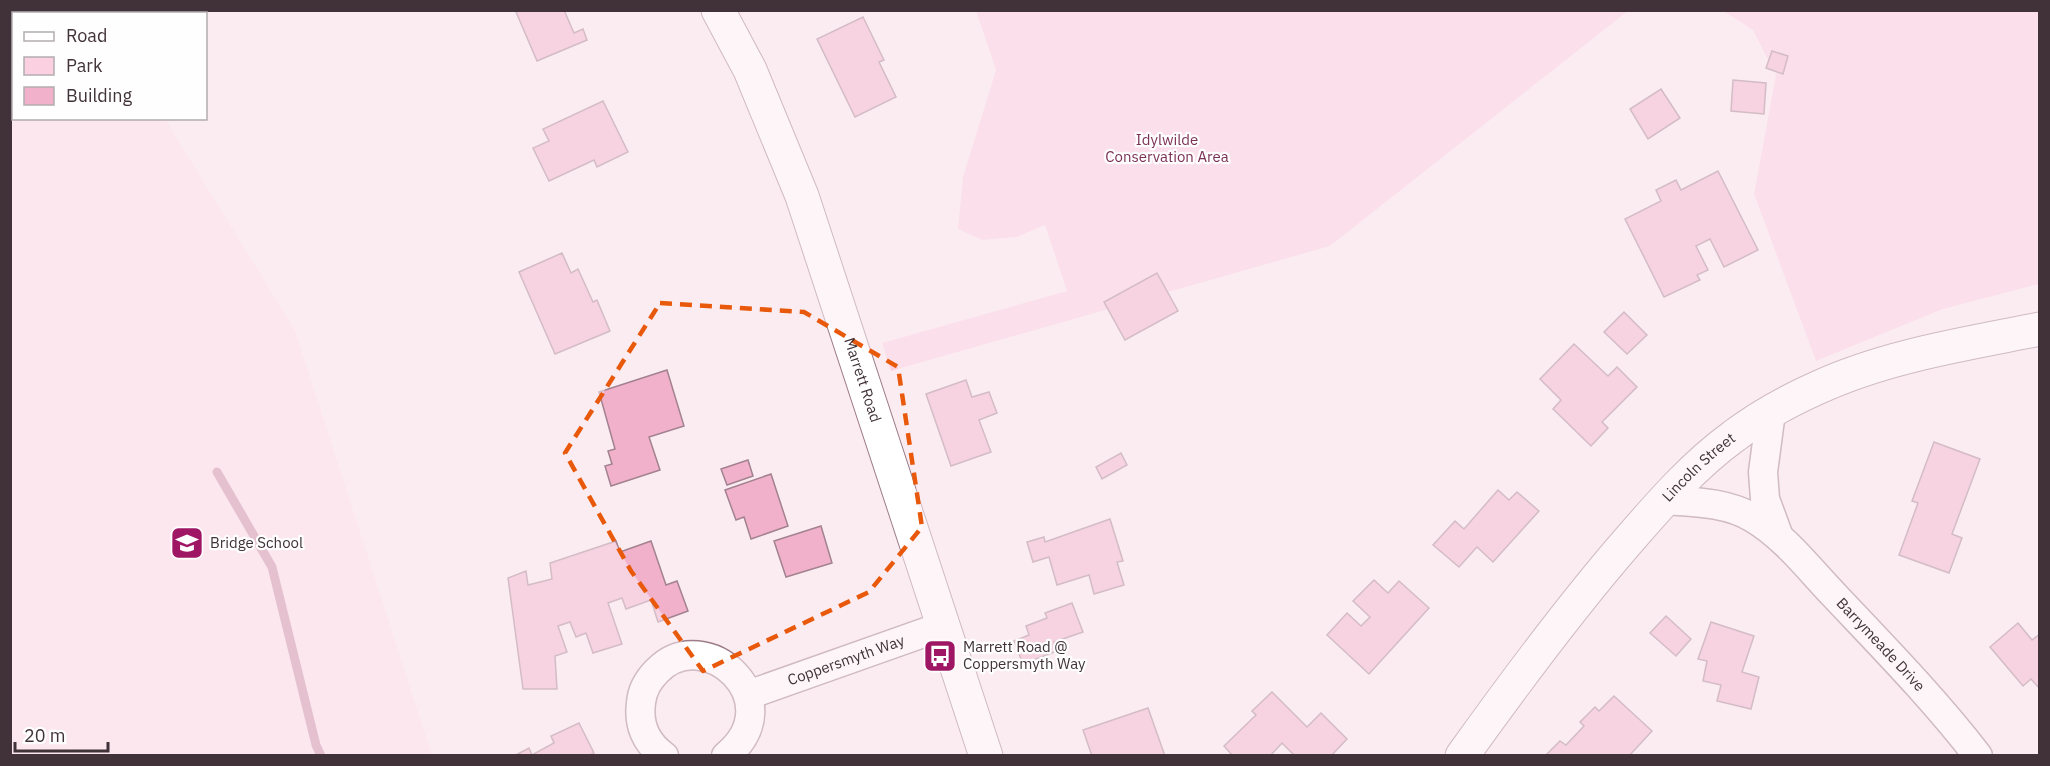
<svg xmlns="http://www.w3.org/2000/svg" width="2050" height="766" font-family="'IBM Plex Sans',sans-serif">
<rect width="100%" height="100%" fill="#fbecf2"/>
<path fill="#fce1eb" d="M 99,11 L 101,13 L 14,14 L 14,118 L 165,119 L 295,330 L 432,755 L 11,755 L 11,11 Z"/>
<g fill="#fbd1e2">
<path d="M 976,11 L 1628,11 L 1330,246 L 891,371 L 882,343 L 1067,291 L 1045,225 L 1017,237 L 982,240 L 958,229 L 963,177 L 996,70 Z"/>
<path d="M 1723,11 L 2039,11 L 2039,284 L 1943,309 L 1816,361 L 1754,194 L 1777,69 L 1772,68 L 1753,30 Z"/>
</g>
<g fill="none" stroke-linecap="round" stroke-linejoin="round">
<path stroke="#ca8ca6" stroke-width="9" d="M 217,472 L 272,567 L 316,745 L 321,756"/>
</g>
<g fill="#f1b1cb" stroke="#a3828f" stroke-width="1.5">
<path d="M 521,10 L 564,10 L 574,33 L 583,29 L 587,40 L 537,61 L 516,12 Z"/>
<path d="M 863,17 L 884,60 L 879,62 L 896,97 L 855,117 L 817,39 Z"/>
<path d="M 1772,51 L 1788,56 L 1783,74 L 1766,68 Z"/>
<path d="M 1733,80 L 1766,83 L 1764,114 L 1731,111 Z"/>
<path d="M 1661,89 L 1680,118 L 1648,139 L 1630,109 Z"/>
<path d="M 603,101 L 628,152 L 597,167 L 594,160 L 549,181 L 533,148 L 549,141 L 543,129 Z"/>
<path d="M 1718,171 L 1758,250 L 1724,267 L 1710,239 L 1696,246 L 1708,270 L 1697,275 L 1700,280 L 1664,297 L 1625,219 L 1661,201 L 1656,190 L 1676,180 L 1681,190 Z"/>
<path d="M 562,253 L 571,273 L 578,269 L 593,302 L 597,300 L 610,331 L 555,354 L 519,272 Z"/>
<path d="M 1157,273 L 1178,311 L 1125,340 L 1104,302 Z"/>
<path d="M 1624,312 L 1647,335 L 1627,354 L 1604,332 Z"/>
<path d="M 1574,344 L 1608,376 L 1617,367 L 1637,387 L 1602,422 L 1608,428 L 1591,446 L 1553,409 L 1561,400 L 1540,379 Z"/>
<path d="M 667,370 L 684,426 L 649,437 L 660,470 L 611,486 L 605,466 L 612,464 L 608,451 L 615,449 L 599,392 Z"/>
<path d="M 966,380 L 972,397 L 989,392 L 997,413 L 979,420 L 991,452 L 951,466 L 926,394 Z"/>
<path d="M 1934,442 L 1980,459 L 1952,534 L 1962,538 L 1949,573 L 1899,555 L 1918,503 L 1912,501 Z"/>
<path d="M 1121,453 L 1127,465 L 1102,479 L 1096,467 Z"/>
<path d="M 748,460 L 753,476 L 727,485 L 721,469 Z"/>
<path d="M 771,474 L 788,526 L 751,539 L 744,517 L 736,520 L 725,490 Z"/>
<path d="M 1498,490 L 1509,500 L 1517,492 L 1539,511 L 1493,562 L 1477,547 L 1459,567 L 1433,545 L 1455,521 L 1464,529 Z"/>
<path d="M 1110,519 L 1123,561 L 1117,562 L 1124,585 L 1094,594 L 1089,575 L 1057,585 L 1049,557 L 1033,562 L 1027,542 L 1044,537 L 1045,542 Z"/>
<path d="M 821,526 L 832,563 L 786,577 L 774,541 Z"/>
<path d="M 616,541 L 620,552 L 651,541 L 666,585 L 677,581 L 688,611 L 658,622 L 651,600 L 626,609 L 622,598 L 608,603 L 622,644 L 593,653 L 586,633 L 576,637 L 570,622 L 558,626 L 567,652 L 555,656 L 557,689 L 523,689 L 508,578 L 526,571 L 528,585 L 552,579 L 550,563 Z"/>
<path d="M 1374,580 L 1388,593 L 1399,581 L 1429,608 L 1369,674 L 1327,635 L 1347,613 L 1361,626 L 1370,617 L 1353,601 Z"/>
<path d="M 1072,603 L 1083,632 L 1054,642 L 1057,651 L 1023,664 L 1014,641 L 1029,635 L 1026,626 L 1047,618 L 1045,613 Z"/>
<path d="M 1666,616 L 1691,639 L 1676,656 L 1650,633 Z"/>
<path d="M 1711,622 L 1754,636 L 1742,672 L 1759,677 L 1751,709 L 1717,701 L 1721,685 L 1703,681 L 1707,661 L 1698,659 Z"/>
<path d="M 2018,623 L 2032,640 L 2040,634 L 2040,689 L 2031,679 L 2023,686 L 1990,647 Z"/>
<path d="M 1272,692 L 1307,727 L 1321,713 L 1347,739 L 1331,756 L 1295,756 L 1282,743 L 1270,756 L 1233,756 L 1224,746 L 1256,715 L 1252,711 Z"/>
<path d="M 1614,696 L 1652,731 L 1629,756 L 1545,756 L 1560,741 L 1566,745 L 1584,726 L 1580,722 L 1595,707 L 1599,711 Z"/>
<path d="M 1148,708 L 1165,756 L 1092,756 L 1083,730 Z"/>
<path d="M 579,723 L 594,753 L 588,756 L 514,756 L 529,748 L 532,755 L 554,743 L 551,736 Z"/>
</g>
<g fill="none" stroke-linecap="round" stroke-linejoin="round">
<g stroke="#9c7c89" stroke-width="31">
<g id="street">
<path d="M 1771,412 L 1763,472 L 1765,499 L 1779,537"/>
<path id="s1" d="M 1664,500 C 1693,502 1727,502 1753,518 C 1785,537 1809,569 1835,596 C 1884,648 1934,699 1978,756"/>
<path id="s2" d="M 748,695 L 943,626"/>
<path d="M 664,756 C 646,743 638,725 641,703 C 642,690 648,680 657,671 C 705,621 793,701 726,756"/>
</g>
</g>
<g stroke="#9c7c89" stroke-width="35">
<g id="secondary">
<path id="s3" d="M 718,10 L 750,70 L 802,196 L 986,756"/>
<path id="s4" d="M 1462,756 C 1515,682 1569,609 1628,541 C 1661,503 1694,465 1734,436 C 1759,417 1788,401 1817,388 C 1886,356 1965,344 2040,329"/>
</g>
</g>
<use href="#street" stroke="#fff" stroke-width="28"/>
<use href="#secondary" stroke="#fff" stroke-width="33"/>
</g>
<path d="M0 0H2050V766H0ZM 660,303 L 804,312 L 898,367 L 922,527 L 869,592 L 703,671 L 631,571 L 565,453 Z" fill="#fbecf2" fill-opacity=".55" fill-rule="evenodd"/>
<path fill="none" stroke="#e8590c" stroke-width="4.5" stroke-dasharray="12 8" stroke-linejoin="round" d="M 660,303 L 804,312 L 898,367 L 922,527 L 869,592 L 703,671 L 631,571 L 565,453 Z"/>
<defs>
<g id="school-square" transform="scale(1.725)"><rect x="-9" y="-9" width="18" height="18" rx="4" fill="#9e1664" stroke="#fefefe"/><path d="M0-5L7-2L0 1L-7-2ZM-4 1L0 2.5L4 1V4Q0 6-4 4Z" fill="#fff"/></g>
<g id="bus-square" transform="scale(1.725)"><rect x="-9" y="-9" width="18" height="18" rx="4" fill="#9e1664" stroke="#fefefe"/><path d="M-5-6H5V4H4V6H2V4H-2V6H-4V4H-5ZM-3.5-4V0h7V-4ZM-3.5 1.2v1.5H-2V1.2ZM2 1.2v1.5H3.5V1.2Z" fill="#fff"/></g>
</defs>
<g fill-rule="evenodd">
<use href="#school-square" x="187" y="543"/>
<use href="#bus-square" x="940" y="656"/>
</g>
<g text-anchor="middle" stroke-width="4.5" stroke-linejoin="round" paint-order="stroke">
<g font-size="15" fill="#7c3156" stroke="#fefefe">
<text x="1167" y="145">Idylwilde<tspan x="1167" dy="17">Conservation Area</tspan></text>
</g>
<g font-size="15" fill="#403238" stroke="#fefefe">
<text dy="5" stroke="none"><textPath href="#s3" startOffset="398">Marrett Road</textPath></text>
<text dy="5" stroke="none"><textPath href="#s4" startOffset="374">Lincoln Street</textPath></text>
<text dy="5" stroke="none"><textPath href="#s1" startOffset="272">Barrymeade Drive</textPath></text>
<text dy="5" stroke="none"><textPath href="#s2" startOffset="104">Coppersmyth Way</textPath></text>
</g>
<g font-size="15" fill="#403238" stroke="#fefefe" text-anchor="start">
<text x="210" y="548">Bridge School</text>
<text x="963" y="652">Marrett Road @<tspan x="963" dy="17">Coppersmyth Way</tspan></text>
</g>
</g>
<rect width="2050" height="766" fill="none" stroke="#403238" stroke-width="24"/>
<rect x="12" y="12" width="195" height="108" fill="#fefefe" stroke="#b2acaf" stroke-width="1.5"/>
<rect x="24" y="32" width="30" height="9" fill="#ffffff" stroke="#b2acaf" stroke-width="1.5"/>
<text x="66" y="42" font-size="18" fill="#403238">Road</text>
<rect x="24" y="57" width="30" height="18" fill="#fbd1e2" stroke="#b2acaf" stroke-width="1.5"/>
<text x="66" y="72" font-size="18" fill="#403238">Park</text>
<rect x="24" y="87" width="30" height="18" fill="#f1b1cb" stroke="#b2acaf" stroke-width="1.5"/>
<text x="66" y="102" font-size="18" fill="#403238">Building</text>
<path d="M15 742v9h93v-9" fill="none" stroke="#403238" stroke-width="3"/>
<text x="24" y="742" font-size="18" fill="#403238" stroke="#fefefe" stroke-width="4.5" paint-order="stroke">20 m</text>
</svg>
